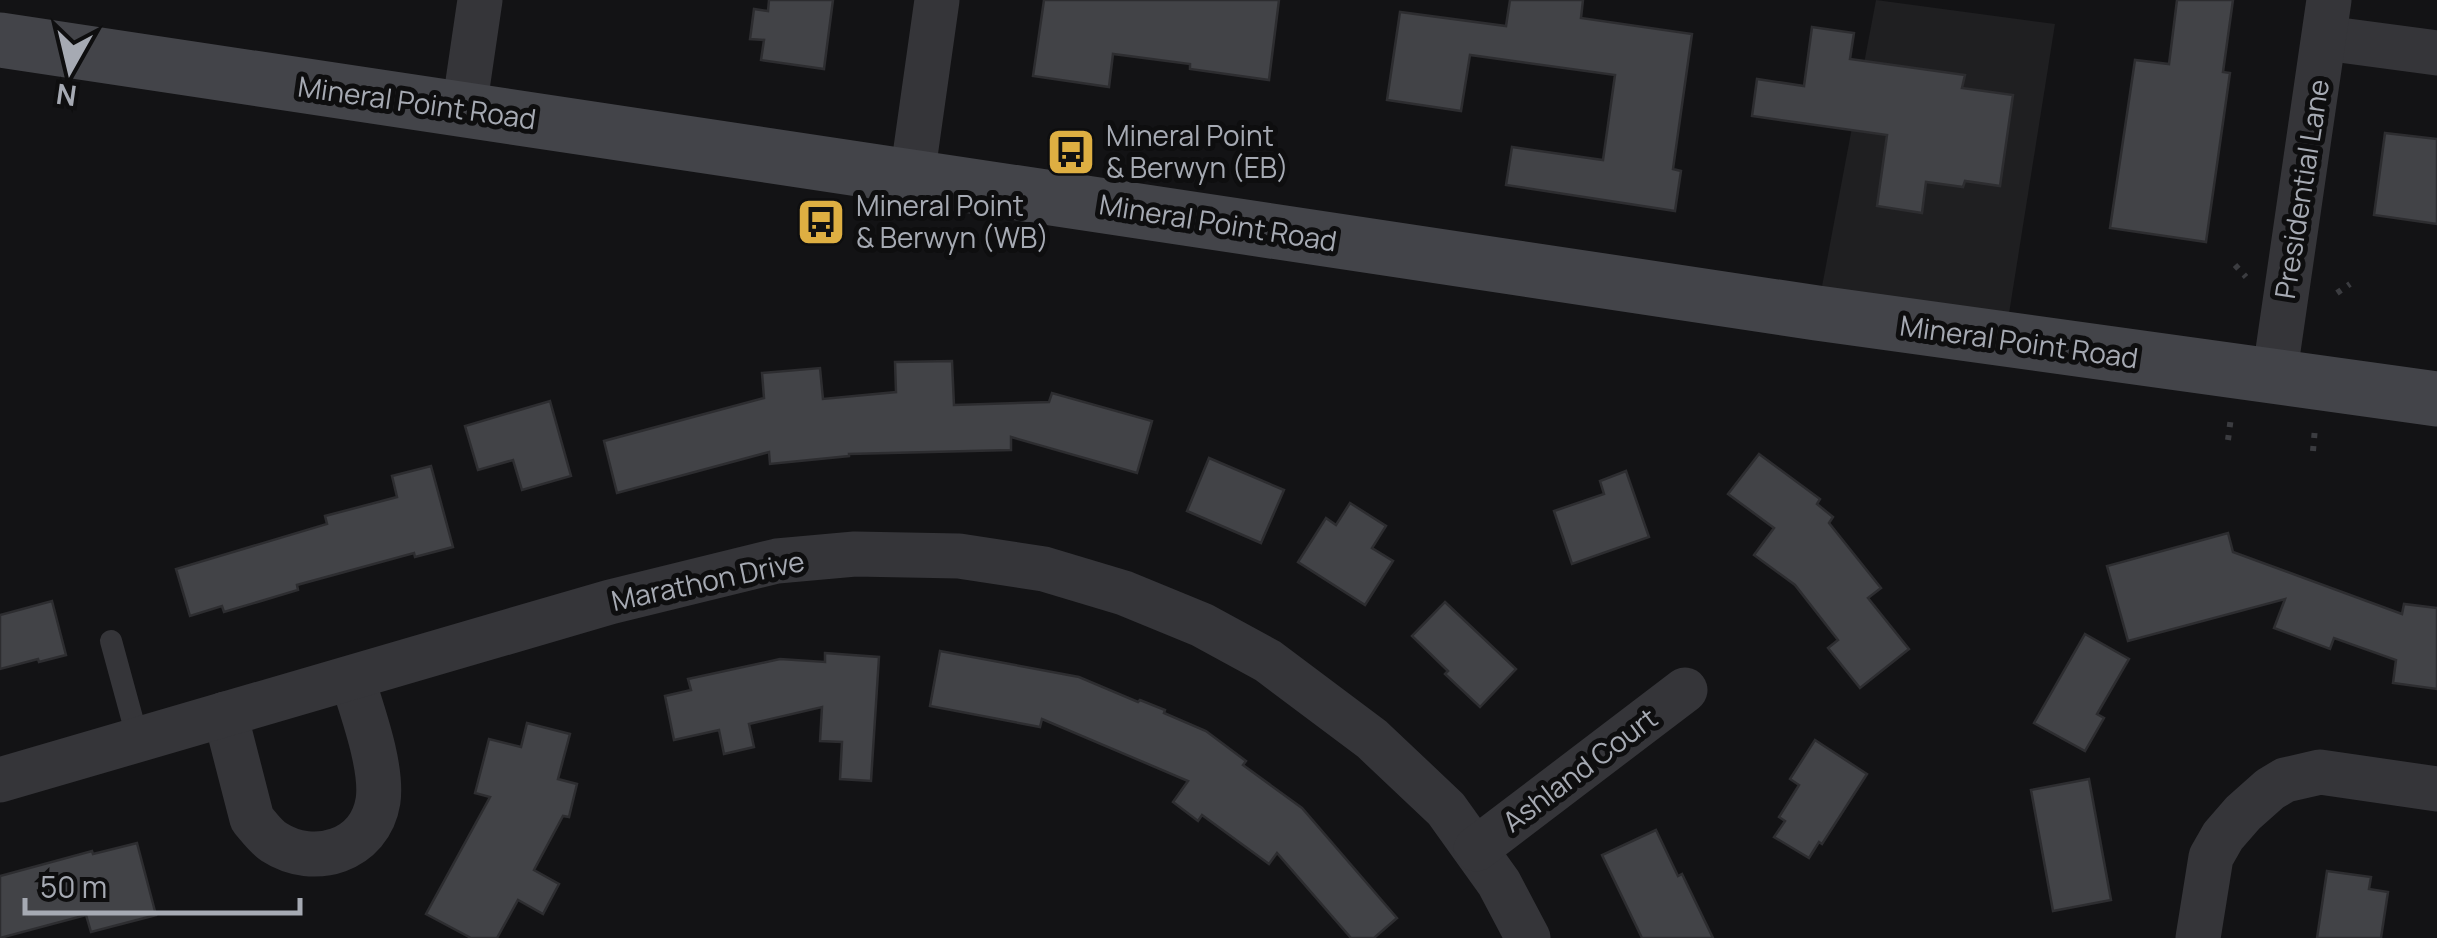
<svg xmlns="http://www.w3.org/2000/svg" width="2437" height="938" font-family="Manrope,sans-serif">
<rect width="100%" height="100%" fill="#131315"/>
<path fill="#1f1f21" d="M 1876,0 L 2055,24 L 2005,339 L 1817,313 Z"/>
<g fill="#424347" stroke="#2d2d30" stroke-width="2.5">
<path d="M 769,0 L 833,0 L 824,69 L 761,60 L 764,40 L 750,39 L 754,9 L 768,11 Z"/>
<path d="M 1044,0 L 1279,0 L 1269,80 L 1190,69 L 1190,64 L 1113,54 L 1109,87 L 1033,76 Z"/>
<path d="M 1510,0 L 1583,0 L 1581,18 L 1692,34 L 1673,169 L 1681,171 L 1675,211 L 1506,185 L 1512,147 L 1603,160 L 1615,75 L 1470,55 L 1461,111 L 1387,100 L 1400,12 L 1506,26 Z"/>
<path d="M 2177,0 L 2233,0 L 2223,72 L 2230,73 L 2206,242 L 2110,228 L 2135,60 L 2169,64 Z"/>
<path d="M 1812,27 L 1854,33 L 1850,59 L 1965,75 L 1962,88 L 2013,95 L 2000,186 L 1965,181 L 1963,187 L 1926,182 L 1922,213 L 1877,206 L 1887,135 L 1752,116 L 1757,79 L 1804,86 Z"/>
<path d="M 2385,133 L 2437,139 L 2437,224 L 2374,215 Z"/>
<path d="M 952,361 L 954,405 L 1049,402 L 1052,393 L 1152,421 L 1137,473 L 1011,437 L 1011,450 L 849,454 L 849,456 L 770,464 L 769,452 L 617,493 L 604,441 L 764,398 L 762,373 L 820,368 L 823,399 L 896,392 L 895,362 Z"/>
<path d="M 550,401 L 571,476 L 522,490 L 513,460 L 478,470 L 465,426 Z"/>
<path d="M 1759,454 L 1820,499 L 1817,504 L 1833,517 L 1829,523 L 1881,588 L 1868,598 L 1909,649 L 1860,688 L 1828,648 L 1838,640 L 1795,585 L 1754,555 L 1774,528 L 1728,494 Z"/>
<path d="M 1209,458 L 1284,490 L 1261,543 L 1187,511 Z"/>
<path d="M 431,466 L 453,547 L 415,557 L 414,553 L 297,585 L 298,590 L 224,612 L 222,606 L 190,616 L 176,569 L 327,524 L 325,516 L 397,497 L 392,476 Z"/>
<path d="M 1626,471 L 1649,537 L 1572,564 L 1554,511 L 1604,494 L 1600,481 Z"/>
<path d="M 1350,503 L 1386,526 L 1372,548 L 1393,561 L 1365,605 L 1298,562 L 1326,518 L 1336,525 Z"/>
<path d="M 2228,533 L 2233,552 L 2402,614 L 2404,604 L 2437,608 L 2437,689 L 2393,683 L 2396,660 L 2334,638 L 2330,649 L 2274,628 L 2285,599 L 2128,641 L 2107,566 Z"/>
<path d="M 52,601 L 66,655 L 39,662 L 38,659 L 0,669 L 0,615 Z"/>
<path d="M 1445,602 L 1516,669 L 1480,707 L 1445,674 L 1448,671 L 1412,636 Z"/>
<path d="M 2085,634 L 2129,659 L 2097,714 L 2104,718 L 2085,751 L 2034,723 Z"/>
<path d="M 940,651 L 1079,677 L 1138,702 L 1140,700 L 1165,710 L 1164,713 L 1206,731 L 1246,761 L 1243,765 L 1302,808 L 1397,918 L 1374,938 L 1351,938 L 1277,853 L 1269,864 L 1202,815 L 1198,821 L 1173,802 L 1188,781 L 1042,719 L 1040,727 L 930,706 Z"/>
<path d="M 825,653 L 879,657 L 871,781 L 840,779 L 842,742 L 820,741 L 822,707 L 749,724 L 754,747 L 724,754 L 719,730 L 674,740 L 665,696 L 691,690 L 688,679 L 780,659 L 825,662 Z"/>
<path d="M 527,723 L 570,734 L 558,779 L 577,784 L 569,817 L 563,816 L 534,870 L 559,884 L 543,914 L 518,900 L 497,938 L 471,938 L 426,914 L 490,797 L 475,793 L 489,739 L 521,747 Z"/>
<path d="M 1815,740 L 1867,774 L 1822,844 L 1819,842 L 1809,858 L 1774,837 L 1785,821 L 1779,817 L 1799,785 L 1790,779 Z"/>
<path d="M 2089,779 L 2111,900 L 2053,911 L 2031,790 Z"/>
<path d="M 1656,830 L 1678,876 L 1682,874 L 1713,938 L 1642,938 L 1602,855 Z"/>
<path d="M 137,843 L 156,915 L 91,932 L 86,915 L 0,938 L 0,876 L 92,851 L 93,854 Z"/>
<path d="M 2327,871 L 2371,877 L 2369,889 L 2388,892 L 2381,938 L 2317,938 Z"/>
</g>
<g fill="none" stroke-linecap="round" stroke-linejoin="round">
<g stroke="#3b3c40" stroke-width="6" stroke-dasharray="5 8" stroke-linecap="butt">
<path d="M 2235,265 L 2246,277"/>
<path d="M 2337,293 L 2350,284"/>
<path d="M 2228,440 L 2231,417"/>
<path d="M 2313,451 L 2315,428"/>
</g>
<path stroke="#353539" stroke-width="22" d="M 111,641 L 138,740"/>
<g stroke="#353539" stroke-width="45">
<path d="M 2325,38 L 2437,53"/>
<path d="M 464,109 L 480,0"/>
<path d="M 912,177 L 937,0"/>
<path d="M 2274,378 L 2329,0"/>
<path d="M 225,714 L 252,819 C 259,827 265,836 274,842 C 314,868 370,851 378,801 C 383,767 362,711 352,678"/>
<path d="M 0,780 L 610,602 L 777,561 L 855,554 L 959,556 L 1044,569 L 1124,593 L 1202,625 L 1268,661 L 1372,739 L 1446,809 L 1499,883 L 1528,938"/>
<path d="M 1476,849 L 1685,690"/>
<path d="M 2198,938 L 2211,857 L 2223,836 L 2243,813 L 2270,789 L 2285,780 L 2320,772 L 2437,789"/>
</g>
<path stroke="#434449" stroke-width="55" d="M 0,40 L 1817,313 L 2437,399"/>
</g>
<defs>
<g id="bus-square" transform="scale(2.5)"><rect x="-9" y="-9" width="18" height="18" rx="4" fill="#deaf42" stroke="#0e0e0f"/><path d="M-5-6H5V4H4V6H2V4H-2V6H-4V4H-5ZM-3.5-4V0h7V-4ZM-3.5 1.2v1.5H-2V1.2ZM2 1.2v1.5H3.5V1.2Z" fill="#111"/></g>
</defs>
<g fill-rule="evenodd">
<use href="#bus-square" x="1071" y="152"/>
<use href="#bus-square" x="821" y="222"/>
</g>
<g text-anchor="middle" stroke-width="10" stroke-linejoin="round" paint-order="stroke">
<g font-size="28" fill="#a6aab3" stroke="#0e0e0f">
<text transform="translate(417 103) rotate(8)" y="10">Mineral Point Road</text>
<text transform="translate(2302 189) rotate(-81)" y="10">Presidential Lane</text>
<text transform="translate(1218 223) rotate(9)" y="10">Mineral Point Road</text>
<text transform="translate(2019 342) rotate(8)" y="10">Mineral Point Road</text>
<text transform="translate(708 581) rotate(-12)" y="10">Marathon Drive</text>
<text transform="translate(1580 770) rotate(-37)" y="10">Ashland Court</text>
</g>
<g font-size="28" fill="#a6aab3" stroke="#0e0e0f" text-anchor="start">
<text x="1106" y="146">Mineral Point<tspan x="1106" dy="32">&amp; Berwyn (EB)</tspan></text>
<text x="856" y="216">Mineral Point<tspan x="856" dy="32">&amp; Berwyn (WB)</tspan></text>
</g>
</g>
<g transform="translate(70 70) rotate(188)" stroke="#0e0e0f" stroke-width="8" paint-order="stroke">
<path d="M0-8L18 38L0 25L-18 38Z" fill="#a6aab3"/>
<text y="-15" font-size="28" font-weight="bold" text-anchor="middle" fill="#a6aab3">N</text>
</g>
<path d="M25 898v15h275v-15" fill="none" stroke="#a6aab3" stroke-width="5"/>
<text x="40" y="898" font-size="30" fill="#a6aab3" stroke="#0e0e0f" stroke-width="8" paint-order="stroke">50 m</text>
</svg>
